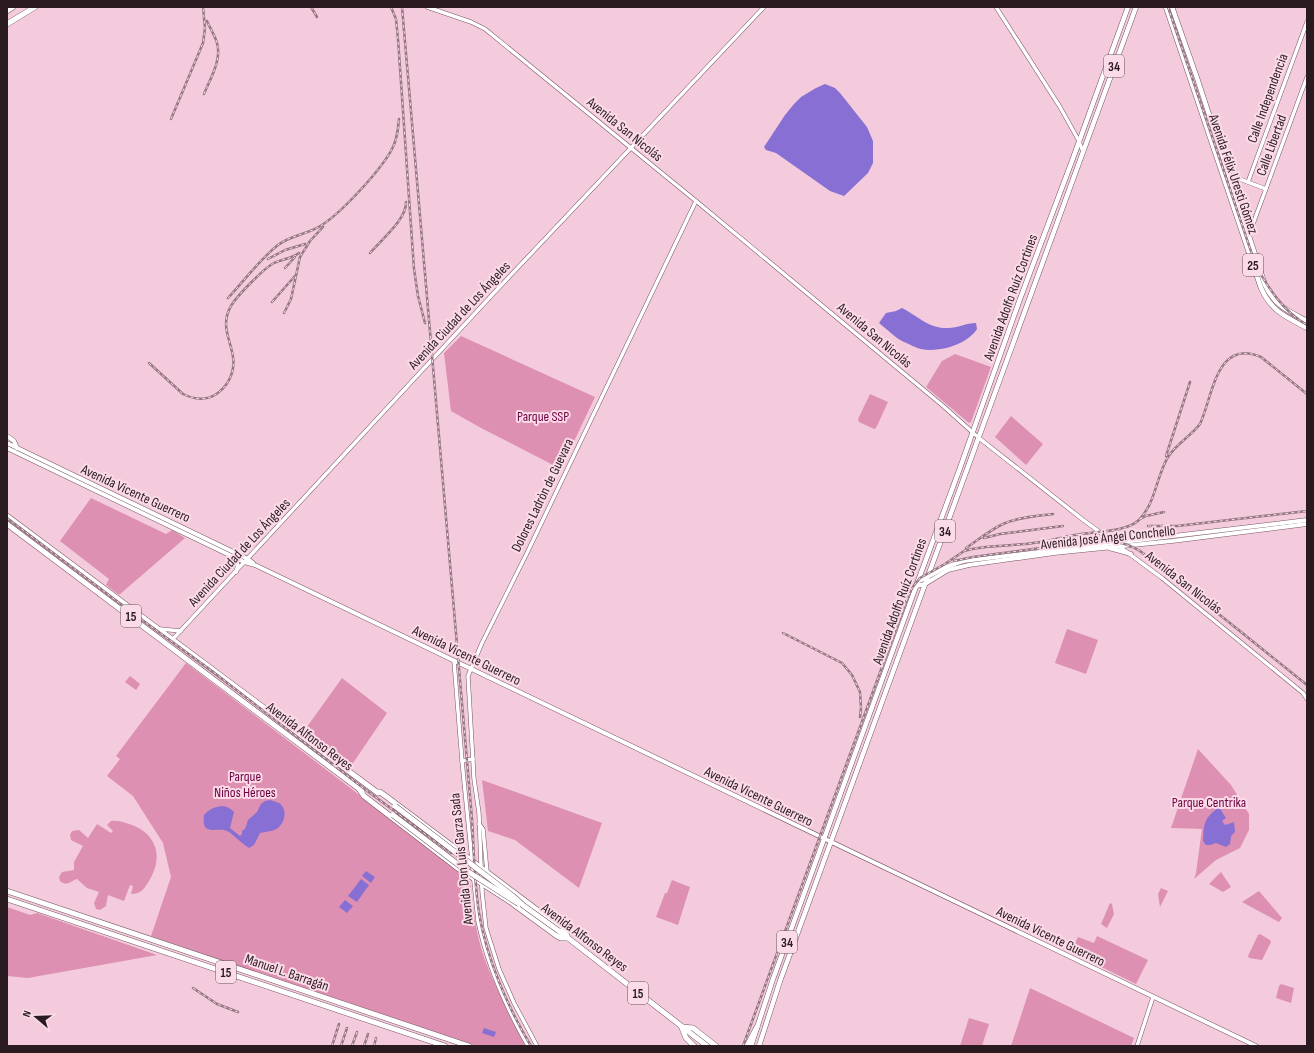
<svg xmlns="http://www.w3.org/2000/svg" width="1314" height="1053" font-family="'Sofia Sans Condensed',sans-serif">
<rect width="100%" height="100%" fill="#f4cbdc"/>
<g fill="#dd90b1">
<path d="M 461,336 L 595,397 L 561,469 L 481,428 L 451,411 L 444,353 Z"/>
<path d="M 955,354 L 991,367 L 971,422 L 969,423 L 926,387 L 942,361 Z"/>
<path d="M 870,394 L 888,402 L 876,428 L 874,429 L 859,422 L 858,419 Z"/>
<path d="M 1011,416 L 1043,444 L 1026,465 L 995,437 Z"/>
<path d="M 91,498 L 166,534 L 172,530 L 185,538 L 119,595 L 106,585 L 109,579 L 60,541 Z"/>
<path d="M 1067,629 L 1098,640 L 1086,674 L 1055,663 Z"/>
<path d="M 186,663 L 470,879 C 473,905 475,932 484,957 C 495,988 511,1017 526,1046 L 476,1046 L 151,936 L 171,877 L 163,843 L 133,796 L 107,776 L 120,759 L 116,756 Z"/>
<path d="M 130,676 L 140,684 L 136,690 L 125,682 Z"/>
<path d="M 342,678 L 387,713 L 351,766 L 304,731 Z"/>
<path d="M 1198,749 L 1231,785 L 1249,814 L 1249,830 L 1240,848 L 1216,860 L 1194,879 L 1196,873 L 1202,829 L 1171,828 Z"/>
<path d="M 482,780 L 602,823 L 579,888 L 515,840 L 488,831 Z"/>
<path d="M 111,821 C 118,820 123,822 129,824 C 157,833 164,857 149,881 C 144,889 141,894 131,894 L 133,886 L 130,885 L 124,901 L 108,895 L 106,906 L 100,910 L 96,909 L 94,903 L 99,892 L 87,888 L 77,879 C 71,881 67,887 60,881 L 59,877 L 62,872 L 74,870 L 74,862 L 83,846 L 71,840 L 70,835 L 72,831 L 79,830 L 88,838 L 97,824 L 111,833 L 113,831 L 107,825 Z"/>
<path d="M 1221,872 L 1231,887 L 1223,892 L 1209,884 Z"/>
<path d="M 672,880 L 690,887 L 678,925 L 656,917 L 665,893 L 667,893 Z"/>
<path d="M 1161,888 L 1168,891 L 1160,907 L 1158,894 Z"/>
<path d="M 1259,891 L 1282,918 L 1279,922 L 1242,902 Z"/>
<path d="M 1110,903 L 1112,904 L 1114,914 L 1107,928 L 1101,924 Z"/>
<path d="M 7,907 L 30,915 L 37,913 L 157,955 L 28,978 L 7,976 Z"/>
<path d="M 1260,934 L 1270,940 L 1271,942 L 1262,960 L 1249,958 L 1248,956 L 1258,935 Z"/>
<path d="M 1097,936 L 1148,960 L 1136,984 L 1071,952 L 1078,937 L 1094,943 Z"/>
<path d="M 1281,984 L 1294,988 L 1291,1003 L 1276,998 L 1279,986 Z"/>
<path d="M 1030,988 L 1134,1038 L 1131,1046 L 1011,1046 Z"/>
<path d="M 969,1018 L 989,1024 L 982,1046 L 960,1046 Z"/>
</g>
<g fill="#876fd4">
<path d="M 825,84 L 835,88 L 840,93 L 867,127 L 873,141 L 873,163 L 868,173 L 844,196 L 830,191 L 776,153 L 766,150 L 764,147 L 785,115 L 794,104 L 801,97 L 816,88 Z"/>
<path d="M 902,308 C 918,316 929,329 948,328 C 958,328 966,323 976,323 L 977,329 C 968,344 939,353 921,349 C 916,348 909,344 904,342 C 895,338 887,329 879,323 L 886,313 L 896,311 Z"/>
<path d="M 270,800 C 273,801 277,802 279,803 C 288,809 285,822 278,828 C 274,831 265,832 260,833 L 254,845 L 249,848 C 241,843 236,837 229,832 C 218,825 201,839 204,815 C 211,806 226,802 234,812 L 230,828 L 240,836 L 242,834 L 242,831 L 245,829 L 248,820 L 257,812 L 261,804 L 265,801 Z"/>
<path d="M 1219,807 L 1226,818 L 1222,821 L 1225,825 L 1234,822 L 1235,832 L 1231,836 L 1230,844 L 1226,847 L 1216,843 L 1210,845 L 1206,845 L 1203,841 C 1204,823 1204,818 1219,807 Z"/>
<path d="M 366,871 L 375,877 L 371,883 L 362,876 Z"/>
<path d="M 361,879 L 369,885 L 357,902 L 348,896 Z"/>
<path d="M 345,900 L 353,906 L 347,913 L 339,907 Z"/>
<path d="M 484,1028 L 496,1032 L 494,1037 L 482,1033 Z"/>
</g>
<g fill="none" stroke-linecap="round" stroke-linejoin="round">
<g stroke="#785564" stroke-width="4.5">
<g id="tertiary">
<path d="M 427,7 L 471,22 L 485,29 L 696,201 L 942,405 L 979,438 L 1082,519 L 1162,578 L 1303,693 L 1307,699"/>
<path d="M 996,7 L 1060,107 L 1079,141 L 1083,152"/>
<path d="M 1229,175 L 1266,189"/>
<path d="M 1248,182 L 1307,22"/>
<path d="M 1246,243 L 1307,77"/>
<path d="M 160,629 L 181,631"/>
<path d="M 172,640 L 492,295 L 764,7"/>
<path d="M 454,661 L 462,761 L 478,921 C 487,965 506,1007 528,1046"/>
<path d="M 462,761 L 473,759"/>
<path d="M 479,824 L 483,829 L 487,872"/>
<path d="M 537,1046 L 514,1003 L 499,969 L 486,928 L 482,891 L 479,813 L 474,779 L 468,676 L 482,643 L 528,551 L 696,201"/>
<path d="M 1137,1046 L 1153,997"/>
</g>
</g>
<g stroke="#785564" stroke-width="5">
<g id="secondary">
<path d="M 7,436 L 14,441 L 17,448"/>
<path d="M 7,443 L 248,559 L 253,563"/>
<path d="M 7,448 L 244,562 L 255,565 L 1256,1046"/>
<path d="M 1109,548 L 1131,554"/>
<path d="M 235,558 L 238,566 L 236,572"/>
<path d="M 918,581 L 924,579 L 946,567 L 963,561 L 1307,520"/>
<path d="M 916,586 L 925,584 L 948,570 L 969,565 L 1054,553 L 1172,541 L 1307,524"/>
</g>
</g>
<g stroke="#785564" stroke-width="5.5">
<g id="primary">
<path d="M 1166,7 L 1261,288 C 1271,311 1286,317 1307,328"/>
<path d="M 1172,7 L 1197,78 L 1265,285 C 1275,306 1288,311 1307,321"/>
<path d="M 751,1046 L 773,979 L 918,581 L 960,468 L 1020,299 L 1072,161 L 1128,7"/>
<path d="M 759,1046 L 780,981 L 1136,7"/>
</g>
</g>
<g stroke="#785564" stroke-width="6">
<g id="trunk">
<path d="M 7,11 L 13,7"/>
<path d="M 7,24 L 35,7"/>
<path d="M 7,516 L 378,793"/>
<path d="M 7,524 L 362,791"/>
<path d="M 360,790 L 364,796 L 459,869 L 509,901 L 557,936 L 561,938 L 568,938 L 565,931 L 387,797 L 380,792 L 377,792"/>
<path d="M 7,891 L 469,1046"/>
<path d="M 7,899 L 445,1046"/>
<path d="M 559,931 L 707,1046"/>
<path d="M 682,1027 L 693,1028 L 716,1046"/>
<path d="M 682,1028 L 686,1038 L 694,1046"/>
<path d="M 747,1046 L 757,1027"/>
</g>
</g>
<use href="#tertiary" stroke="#fff" stroke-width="3.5"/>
<use href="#secondary" stroke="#fff" stroke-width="4"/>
<use href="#primary" stroke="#fff" stroke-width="4.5"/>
<use href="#trunk" stroke="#fff" stroke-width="5"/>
<g stroke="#947783" stroke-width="2.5">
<g id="rail">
<path d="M 311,7 L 317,17"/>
<path d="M 391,7 L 396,19 L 398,39 L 414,269 L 418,296 L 425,323"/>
<path d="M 402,7 L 472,819 C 474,850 474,882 479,913 C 486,957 508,1008 531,1046"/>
<path d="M 1168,7 L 1256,266 C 1269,289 1283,311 1307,325"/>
<path d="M 204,94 C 210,79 222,60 217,43 C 215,36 210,28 207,21"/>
<path d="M 171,119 L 203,43 L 205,28 L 203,7"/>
<path d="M 370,253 C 381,240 407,219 406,202"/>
<path d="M 268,259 L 285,250 L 305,244"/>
<path d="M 285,268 L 295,257"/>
<path d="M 228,298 C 243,282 261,258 278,245 C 291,235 309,234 322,225 C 342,212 381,170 392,149 C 397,140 398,130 399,119"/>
<path d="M 272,302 L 295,276"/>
<path d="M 284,313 L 291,299 L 300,257 L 310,241 L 323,227"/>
<path d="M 149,363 L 183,394 C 193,399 204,401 215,395 C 221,391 226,386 229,380 C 244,352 215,333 231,306 C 236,297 264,268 274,263 C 282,259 291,259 299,253"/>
<path d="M 1166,456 L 1190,382"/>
<path d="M 7,518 L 130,611 L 212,671 L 362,787 L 451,853"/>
<path d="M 1140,519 L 1146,516 L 1164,512"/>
<path d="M 1148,526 L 1177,526 L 1307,511"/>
<path d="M 984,538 L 1000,534 L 1063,526"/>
<path d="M 966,548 C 978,540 990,530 1003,524 C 1018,517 1037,516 1053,514"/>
<path d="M 954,561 L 973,557 L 1094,541 C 1111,540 1130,543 1144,554 L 1307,685"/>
<path d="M 783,633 L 842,663 L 852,675 L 860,692 L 861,708 L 860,717"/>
<path d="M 193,988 L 217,1004 L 238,1012"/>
<path d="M 332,1046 L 339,1024"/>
<path d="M 341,1046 L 347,1028"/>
<path d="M 352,1046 L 357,1032"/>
<path d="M 364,1046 L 368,1034"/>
<path d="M 374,1046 L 376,1038"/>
<path d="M 743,1046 L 907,599 L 912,588 L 920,578 L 945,564 L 964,551 L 972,549 C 992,545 1013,546 1033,543 C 1047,542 1061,537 1075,535 C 1093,531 1125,533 1139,520 C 1156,502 1156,477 1168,457 C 1176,444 1191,436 1200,424 C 1213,396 1216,338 1261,357 L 1307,394"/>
</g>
</g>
<use href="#rail" stroke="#fcdbe8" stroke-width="1" stroke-dasharray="3" stroke-linecap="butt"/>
<g stroke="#785564" stroke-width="6" stroke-linecap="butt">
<g id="trunk-bridge">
<path d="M 395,806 L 514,897 L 524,906 L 559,931"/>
<path d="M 393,815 L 464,869 L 519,904"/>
</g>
</g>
<use href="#trunk-bridge" stroke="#fff" stroke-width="5"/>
</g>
<g text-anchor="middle" stroke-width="4" stroke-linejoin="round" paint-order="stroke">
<g fill="#fcdbe8" stroke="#69555d" stroke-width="1">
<rect x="1104" y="55" width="20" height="22" rx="3"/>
<rect x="1243" y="254" width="20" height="22" rx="3"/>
<rect x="935" y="520" width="20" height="22" rx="3"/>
<rect x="121" y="605" width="20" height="22" rx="3"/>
<rect x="777" y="931" width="20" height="22" rx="3"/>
<rect x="216" y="961" width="20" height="22" rx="3"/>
<rect x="628" y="982" width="20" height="22" rx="3"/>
</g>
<g font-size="13" font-weight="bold" fill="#2a1b21">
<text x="1114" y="71">34</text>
<text x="1253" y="270">25</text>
<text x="945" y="536">34</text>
<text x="131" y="621">15</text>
<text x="787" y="947">34</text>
<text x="226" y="977">15</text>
<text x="638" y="998">15</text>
</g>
<g font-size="14" fill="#2a1b21" stroke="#fcdbe8">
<text transform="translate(1267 98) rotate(-70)" y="5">Calle Independencia</text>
<text transform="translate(625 129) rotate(39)" y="5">Avenida San Nicolás</text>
<text transform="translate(1271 145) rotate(-70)" y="5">Calle Libertad</text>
<text transform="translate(1234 174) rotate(71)" y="5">Avenida Félix Uresti Gómez</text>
<text transform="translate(1010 297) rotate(-70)" y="5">Avenida Adolfo Ruíz Cortines</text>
<text transform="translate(459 315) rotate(-47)" y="5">Avenida Ciudad de Los Ángeles</text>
<text transform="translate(875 335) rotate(40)" y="5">Avenida San Nicolás</text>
<text transform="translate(136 493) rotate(25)" y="5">Avenida Vicente Guerrero</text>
<text transform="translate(542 495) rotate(-64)" y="5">Dolores Ladròn de Guevara</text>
<text transform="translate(1108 537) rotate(-6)" y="5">Avenida José Ángel Conchello</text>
<text transform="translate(239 552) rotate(-47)" y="5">Avenida Ciudad de Los Ángeles</text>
<text transform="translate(1184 582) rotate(38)" y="5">Avenida San Nicolás</text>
<text transform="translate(899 601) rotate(-70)" y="5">Avenida Adolfo Ruíz Cortines</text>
<text transform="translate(467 655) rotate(26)" y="5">Avenida Vicente Guerrero</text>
<text transform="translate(310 736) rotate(37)" y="5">Avenida Alfonso Reyes</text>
<text transform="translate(759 796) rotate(26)" y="5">Avenida Vicente Guerrero</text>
<text transform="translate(461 859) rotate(-96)" y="5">Avenida Don Luis Garza Sada</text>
<text transform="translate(1051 936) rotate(26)" y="5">Avenida Vicente Guerrero</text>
<text transform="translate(585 937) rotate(37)" y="5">Avenida Alfonso Reyes</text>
<text transform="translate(287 972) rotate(19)" y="5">Manuel L. Barragán</text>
</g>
<g font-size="14" fill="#6c0242" stroke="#fcdbe8">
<text x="543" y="421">Parque SSP</text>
<text x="245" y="781">Parque<tspan x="245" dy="16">Niños Héroes</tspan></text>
<text x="1209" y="807">Parque Centrika</text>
</g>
</g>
<rect width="1314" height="1053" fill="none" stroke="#2a1b21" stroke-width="16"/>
<g transform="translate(36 1017) rotate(289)" stroke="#fcdbe8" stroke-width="3" paint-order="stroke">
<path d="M0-3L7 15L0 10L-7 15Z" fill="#2a1b21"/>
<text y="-6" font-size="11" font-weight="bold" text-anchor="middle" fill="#2a1b21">N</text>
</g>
</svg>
